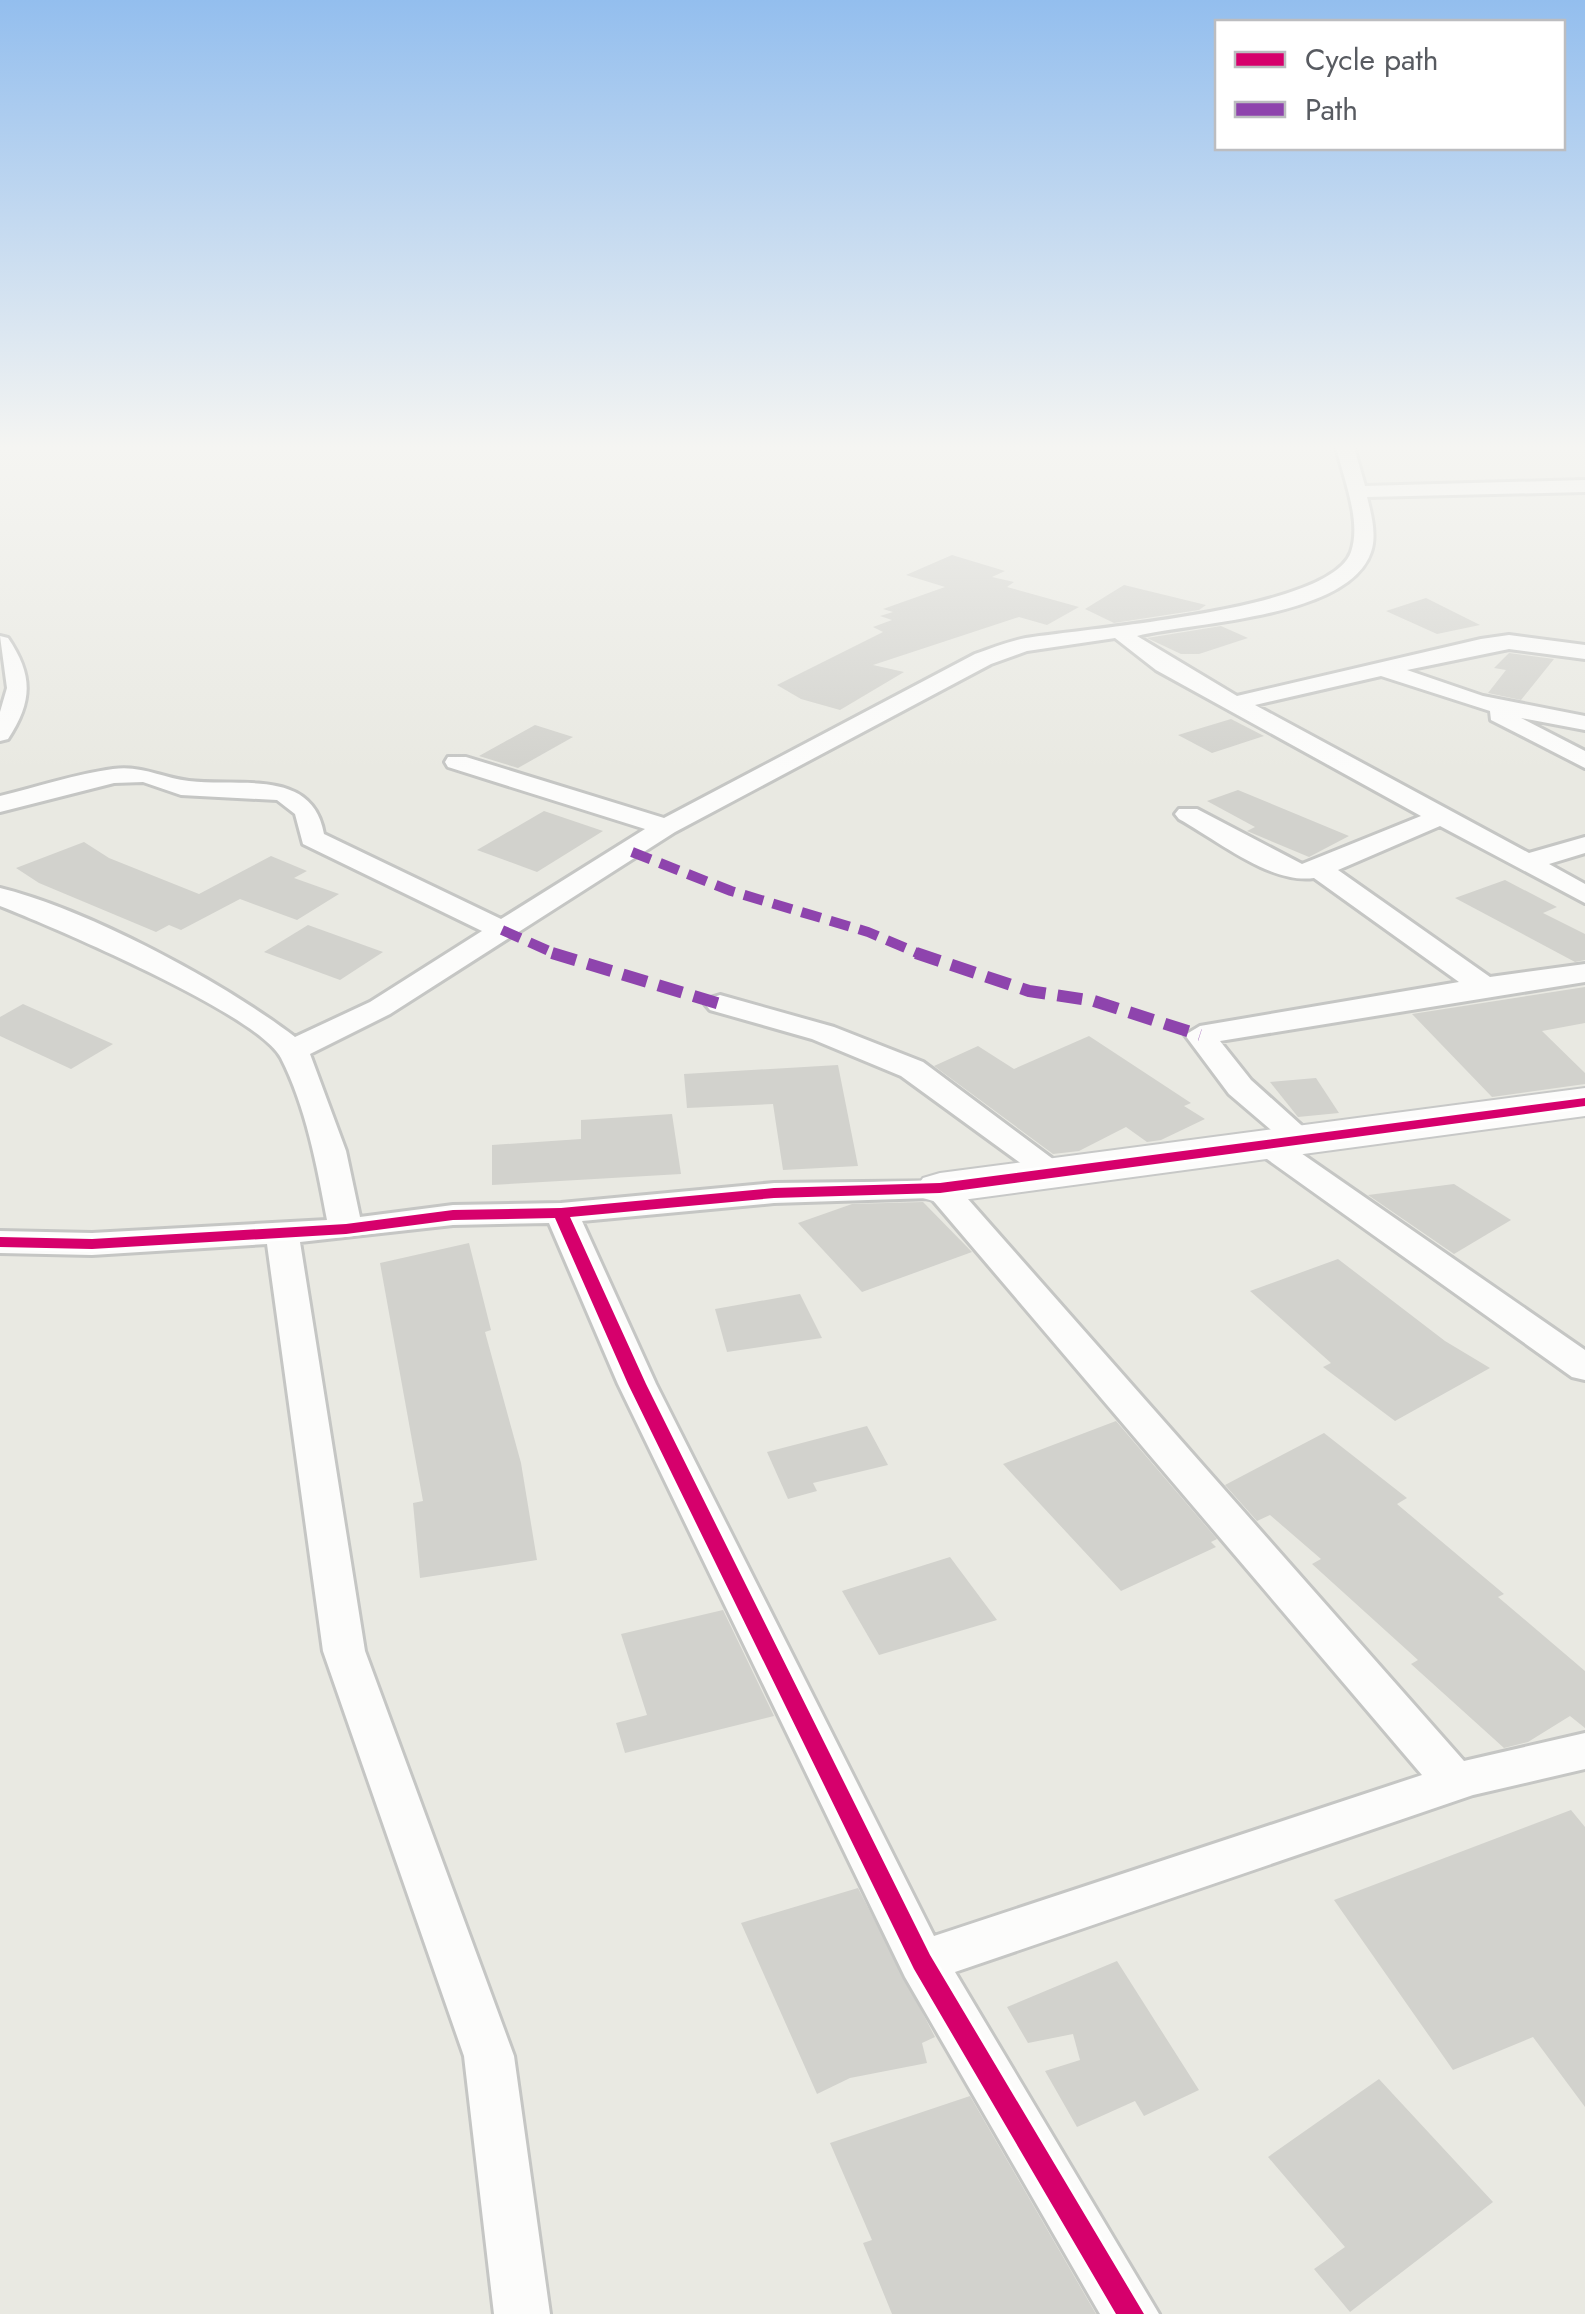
<svg xmlns="http://www.w3.org/2000/svg" width="1585" height="2314" font-family="Jost,sans-serif">
<rect width="100%" height="100%" fill="#e9e9e2"/>
<g fill="#d2d2cd">
<path d="M 952,555 L 1005,571 L 992,577 L 1014,582 L 1007,587 L 1079,607 L 1047,625 L 1019,617 L 873,665 L 904,672 L 840,710 L 801,699 L 777,685 L 883,632 L 873,627 L 892,620 L 880,616 L 893,612 L 883,609 L 945,587 L 906,575 Z"/>
<path d="M 1124,585 L 1206,605 L 1199,610 L 1114,623 L 1085,609 Z"/>
<path d="M 1426,598 L 1480,625 L 1437,634 L 1386,611 Z"/>
<path d="M 1221,626 L 1248,638 L 1199,654 L 1181,654 L 1147,638 Z"/>
<path d="M 1509,653 L 1554,659 L 1521,700 L 1488,693 L 1506,670 L 1494,668 Z"/>
<path d="M 1231,719 L 1264,736 L 1212,753 L 1178,735 Z"/>
<path d="M 535,725 L 573,737 L 518,768 L 479,756 Z"/>
<path d="M 1238,790 L 1349,836 L 1309,857 L 1247,831 L 1255,827 L 1207,801 Z"/>
<path d="M 544,811 L 603,831 L 537,872 L 477,850 Z"/>
<path d="M 84,842 L 109,858 L 199,894 L 271,856 L 307,871 L 294,878 L 339,894 L 297,920 L 240,899 L 181,930 L 169,925 L 156,932 L 39,883 L 16,868 Z"/>
<path d="M 1505,880 L 1557,907 L 1543,913 L 1585,934 L 1585,960 L 1575,962 L 1455,898 Z"/>
<path d="M 308,925 L 383,952 L 340,980 L 264,952 Z"/>
<path d="M 1585,987 L 1585,1023 L 1542,1031 L 1585,1073 L 1585,1084 L 1492,1097 L 1412,1014 Z"/>
<path d="M 23,1004 L 113,1044 L 71,1069 L 0,1036 L 0,1017 Z"/>
<path d="M 1089,1036 L 1191,1103 L 1184,1106 L 1205,1119 L 1161,1140 L 1147,1142 L 1126,1127 L 1079,1151 L 1053,1154 L 934,1066 L 978,1046 L 1014,1069 Z"/>
<path d="M 838,1065 L 858,1166 L 783,1170 L 773,1104 L 687,1108 L 684,1074 Z"/>
<path d="M 1316,1078 L 1339,1113 L 1298,1117 L 1270,1082 Z"/>
<path d="M 672,1114 L 681,1174 L 492,1185 L 492,1145 L 581,1139 L 581,1120 Z"/>
<path d="M 1454,1184 L 1511,1220 L 1454,1254 L 1368,1195 Z"/>
<path d="M 923,1202 L 972,1252 L 862,1292 L 798,1223 L 852,1204 Z"/>
<path d="M 469,1243 L 491,1330 L 485,1332 L 521,1463 L 537,1560 L 420,1578 L 413,1503 L 423,1501 L 380,1263 Z"/>
<path d="M 1338,1259 L 1445,1341 L 1490,1368 L 1395,1421 L 1323,1367 L 1331,1363 L 1250,1291 Z"/>
<path d="M 800,1294 L 822,1338 L 727,1352 L 715,1309 Z"/>
<path d="M 1116,1421 L 1217,1539 L 1211,1542 L 1216,1547 L 1121,1591 L 1003,1464 Z"/>
<path d="M 867,1426 L 888,1465 L 813,1483 L 817,1491 L 788,1499 L 767,1452 Z"/>
<path d="M 1324,1433 L 1407,1498 L 1397,1504 L 1504,1594 L 1498,1597 L 1585,1671 L 1585,1728 L 1570,1716 L 1528,1742 L 1504,1748 L 1411,1664 L 1418,1660 L 1312,1564 L 1321,1559 L 1270,1515 L 1257,1521 L 1225,1485 Z"/>
<path d="M 950,1557 L 997,1620 L 879,1655 L 842,1591 Z"/>
<path d="M 723,1610 L 774,1716 L 625,1753 L 616,1723 L 647,1715 L 621,1634 Z"/>
<path d="M 1571,1810 L 1585,1827 L 1585,2107 L 1533,2037 L 1453,2070 L 1334,1900 Z"/>
<path d="M 858,1888 L 935,2037 L 922,2043 L 927,2063 L 850,2078 L 817,2094 L 741,1923 Z"/>
<path d="M 1117,1961 L 1199,2090 L 1144,2116 L 1135,2101 L 1077,2127 L 1045,2071 L 1080,2060 L 1073,2034 L 1028,2043 L 1007,2007 Z"/>
<path d="M 1379,2079 L 1493,2202 L 1350,2312 L 1314,2269 L 1345,2247 L 1268,2157 Z"/>
<path d="M 970,2096 L 1096,2314 L 892,2314 L 863,2243 L 872,2240 L 830,2143 Z"/>
</g>
<g fill="none" stroke-linecap="round" stroke-linejoin="round">
<g stroke="#c5c6c4" stroke-width="6">
<g id="street">
<path d="M 1336,447 L 1354,447 L 1365,486 L 1585,480 L 1585,492 L 1367,497 C 1371,513 1377,535 1371,552 C 1349,618 1194,622 1137,636 L 1237,696 L 1481,639 L 1509,635 L 1585,645 L 1585,659 L 1509,649 L 1407,670 L 1483,696 L 1585,716 L 1585,730 L 1521,718 L 1585,751 L 1585,768 L 1491,720 L 1490,711 L 1381,676 L 1255,705 L 1529,853 L 1585,837 L 1585,853 L 1549,864 L 1585,884 L 1585,903 L 1440,826 L 1338,870 L 1490,977 L 1585,964 L 1585,982 L 1220,1041 L 1251,1080 L 1321,1143 L 1316,1150 L 1298,1151 L 1585,1350 L 1585,1380 L 1572,1377 L 1260,1154 L 1255,1147 L 1260,1140 L 1283,1140 L 1229,1094 L 1185,1035 L 1200,1026 L 1459,982 L 1314,878 C 1270,884 1217,840 1179,819 L 1175,814 L 1179,809 L 1197,809 L 1302,864 L 1421,816 L 1156,670 L 1115,638 L 1027,651 L 991,664 L 675,832 L 390,1014 L 310,1054 L 346,1151 L 360,1217 L 453,1205 L 561,1203 L 774,1183 L 952,1181 L 1464,1761 L 1585,1733 L 1585,1769 L 1473,1795 L 955,1972 L 1159,2314 L 1100,2314 L 905,1977 L 618,1384 L 549,1223 L 453,1225 L 300,1242 L 365,1651 L 514,2056 L 550,2314 L 494,2314 L 464,2056 L 323,1651 L 267,1244 L 92,1255 L 0,1253 L 0,1231 L 92,1233 L 327,1220 C 317,1166 306,1107 281,1058 C 258,1014 53,927 0,906 L 0,888 C 89,910 223,982 295,1037 L 370,1002 L 482,931 L 303,844 L 295,814 L 277,800 L 181,795 L 143,782 L 114,783 L 0,812 L 0,796 C 37,787 76,774 113,769 C 142,765 162,778 189,781 C 240,787 313,768 324,834 L 501,919 L 645,829 L 448,767 L 445,762 L 448,757 L 466,757 L 664,818 L 975,654 C 992,648 1009,641 1026,638 C 1086,628 1330,611 1351,552 C 1362,521 1343,477 1336,447 ZM 931,1198 L 1422,1775 L 934,1936 L 656,1384 L 582,1221 L 774,1203 Z"/>
<path d="M 0,636 L 8,638 C 33,675 33,701 8,739 L 0,741 L 0,712 L 7,688 Z"/>
<path d="M 720,995 L 834,1027 L 923,1062 L 1069,1171 L 1053,1181 L 1041,1178 L 901,1076 L 812,1039 L 710,1010 L 705,1004 L 710,998 Z"/>
</g>
</g>
<g stroke="#c7c8c7" stroke-width="4">
<path id="secondary" d="M 1585,1088 L 1585,1116 L 940,1203 L 923,1198 L 916,1188 L 923,1178 L 940,1173 Z"/>
</g>
<use href="#street" fill="#fcfcfb" fill-rule="evenodd"/>
<use href="#secondary" fill="#fcfcfb" fill-rule="evenodd"/>
<g stroke="#8e44ad" stroke-width="10" stroke-dasharray="20 10" stroke-linecap="butt">
<path d="M 632,852 L 731,891 L 868,932 L 922,955"/>
<path d="M 502,930 L 558,955"/>
</g>
<g stroke="#8e44ad" stroke-width="12" stroke-dasharray="25 12" stroke-linecap="butt">
<path d="M 552,953 L 720,1004"/>
<path d="M 916,953 L 1029,991 L 1094,1001 L 1200,1035"/>
</g>
<g stroke="#fff" stroke-width="6">
<path id="cycleway" d="M 1585,1098 L 1585,1106 L 940,1193 L 774,1198 L 570,1217 L 646,1384 L 930,1955 L 1144,2314 L 1116,2314 L 914,1969 L 628,1384 L 555,1218 L 453,1220 L 346,1234 L 92,1249 L 0,1247 L 0,1237 L 92,1239 L 346,1224 L 453,1210 L 561,1208 L 774,1188 L 940,1183 Z"/>
</g>
<use href="#cycleway" fill="#d6006c" fill-rule="evenodd"/>
</g>
<linearGradient id="sky" x2="0" y2="1"><stop stop-color="#93beee"/><stop offset="0.58" stop-color="#f5f5f2"/><stop offset="1" stop-color="#f5f5f2" stop-opacity="0"/></linearGradient>
<rect width="1585" height="771" fill="url(#sky)"/>
<rect x="1215" y="20" width="350" height="130" fill="#ffffff" stroke="#bcbdc0" stroke-width="2.5"/>
<rect x="1235" y="52" width="50" height="15" fill="#d6006c" stroke="#bcbdc0" stroke-width="2.5"/>
<text x="1305" y="70" font-size="30" fill="#585b61">Cycle path</text>
<rect x="1235" y="102" width="50" height="15" fill="#8e44ad" stroke="#bcbdc0" stroke-width="2.5"/>
<text x="1305" y="120" font-size="30" fill="#585b61">Path</text>
</svg>
